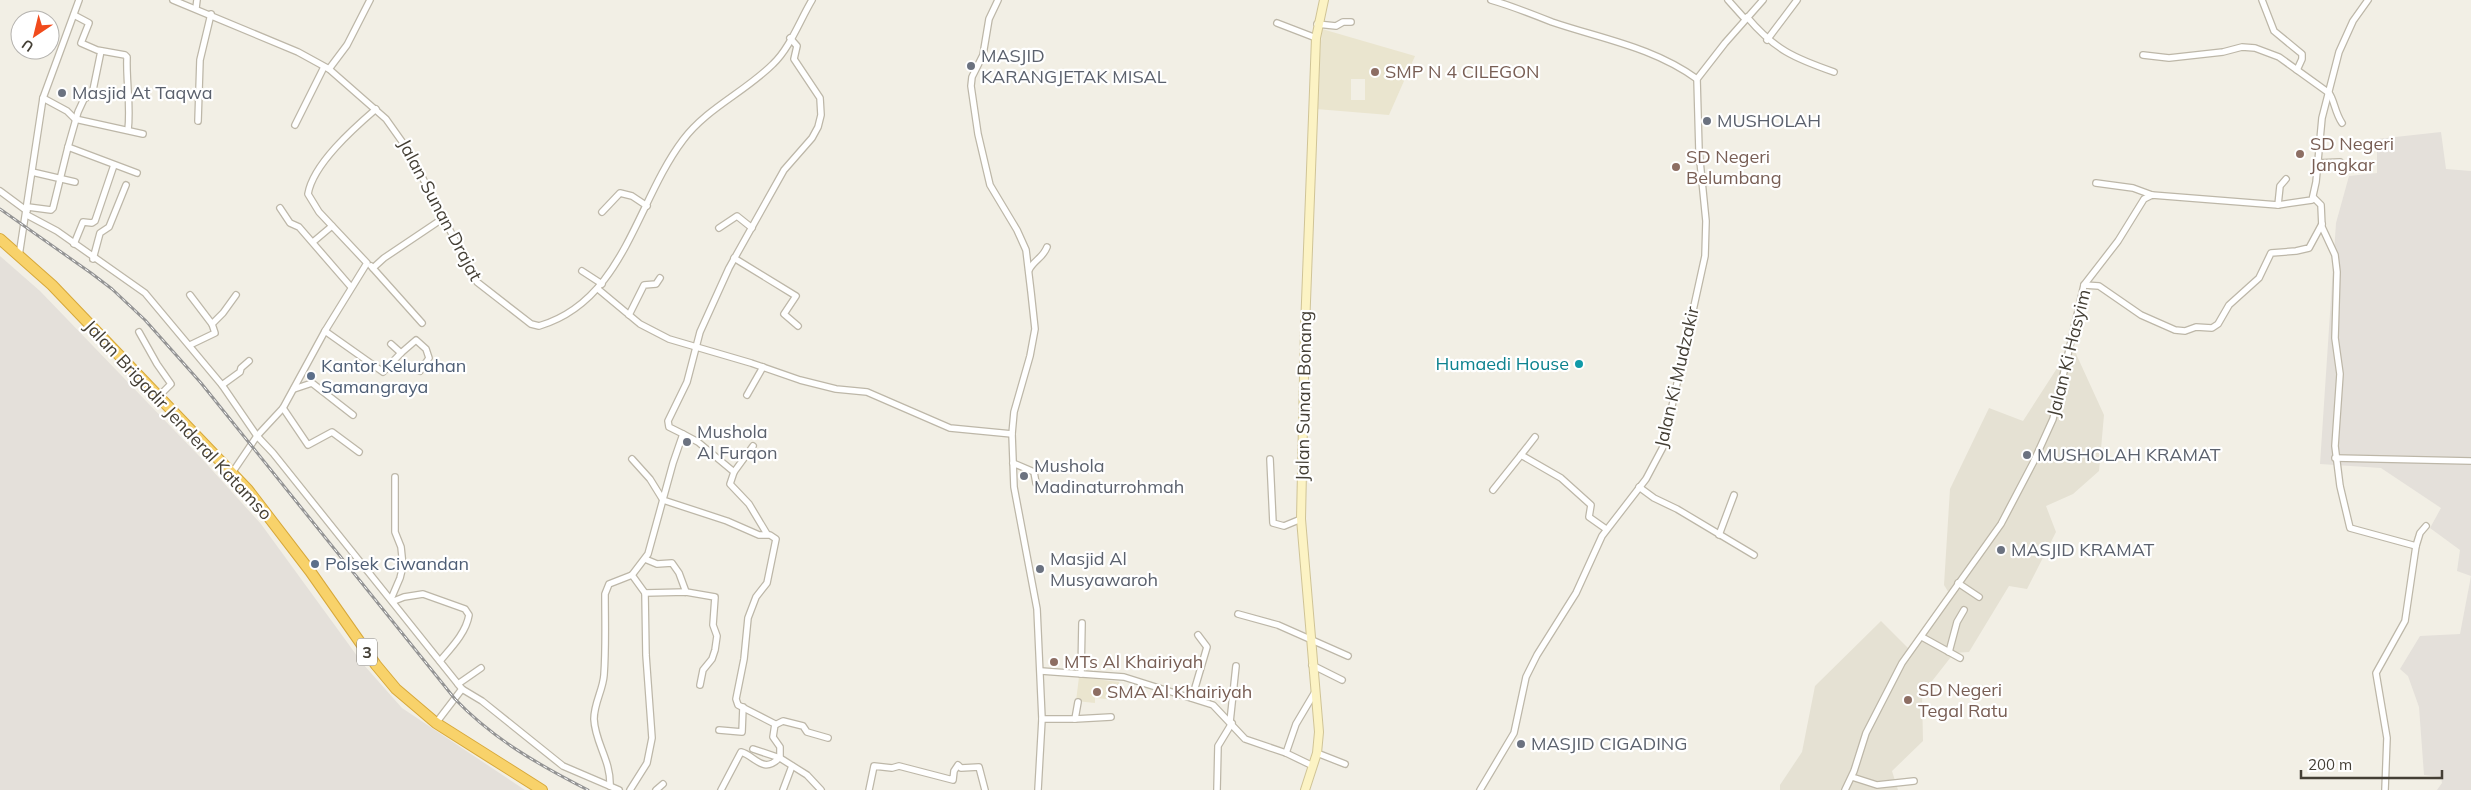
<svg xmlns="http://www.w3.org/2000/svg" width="2471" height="790" font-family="Mulish,sans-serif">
<rect width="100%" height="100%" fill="#f2efe5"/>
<path fill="#e5e1d3" d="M 2072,345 L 2104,415 L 2099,471 L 2073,494 L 2046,506 L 2056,532 L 2027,589 L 2009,586 L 1969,652 L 1954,653 L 1922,694 L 1923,741 L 1892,771 L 1898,790 L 1780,790 L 1780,785 L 1802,752 L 1815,686 L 1881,621 L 1909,649 L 1949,593 L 1944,585 L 1950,489 L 1989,408 L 2023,421 Z"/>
<g fill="#e4e0da">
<path d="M 2441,132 L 2446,169 L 2471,171 L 2471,576 L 2457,571 L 2460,550 L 2430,528 L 2441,508 L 2381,468 L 2320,464 L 2336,223 L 2349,176 L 2377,173 L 2377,139 Z"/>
<path d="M 0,256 L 40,291 L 202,459 L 261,524 L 363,664 L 402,708 L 525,790 L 0,790 Z"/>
<path d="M 2471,576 L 2471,790 L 2437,790 L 2442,783 L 2441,777 L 2424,775 L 2419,707 L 2408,676 L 2400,669 L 2420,636 L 2460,634 Z"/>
</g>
<g fill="#eae5cf" fill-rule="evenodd">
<path d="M 1322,29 L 1415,56 L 1389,115 L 1316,109 ZM 1351,79 L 1365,79 L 1365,100 L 1351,100 Z"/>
<path d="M 1079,677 L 1119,682 L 1118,700 L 1095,698 L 1095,703 L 1076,701 Z"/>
</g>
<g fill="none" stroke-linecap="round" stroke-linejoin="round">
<g stroke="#bdb7a8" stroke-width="8">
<g id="street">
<path d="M 173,0 L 298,52 L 329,69 L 386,119 L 408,150 L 477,282 L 531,324 L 539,326 C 624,301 636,202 683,140 C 707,108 745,92 773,64 C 790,48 800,20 812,0"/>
<path d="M 998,0 L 989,19 L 983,55 L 972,77 L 971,86 L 978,134 L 990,185 L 1017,230 L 1026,250 L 1031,292 L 1035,329 L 1030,356 L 1014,412 L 1012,434 L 1014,487 L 1037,609 L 1042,719 L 1038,790"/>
<path d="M 1491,0 C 1512,6 1532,14 1552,22 C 1602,39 1653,47 1697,79"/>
<path d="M 1728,0 L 1745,19"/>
<path d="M 2262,0 L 2274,31 L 2302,54 L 2302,59 L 2297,70"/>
<path d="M 196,8 L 197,0"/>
<path d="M 74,15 L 89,23 L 81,43 L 97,50 L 125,55 L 127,57 C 126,82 131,106 128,130"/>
<path d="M 1747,17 C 1775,50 1794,58 1834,72"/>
<path d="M 1277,23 L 1316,38"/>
<path d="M 1317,24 L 1336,26 L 1343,22 L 1351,22"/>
<path d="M 1767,40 L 1797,0"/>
<path d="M 2143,55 L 2169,58 L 2223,52 L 2242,47 L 2255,48 L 2279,57 L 2329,93 C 2334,99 2335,113 2342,123"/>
<path d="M 329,69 L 347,45 L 370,0"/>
<path d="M 43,98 L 67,111 L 75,119 L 143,134"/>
<path d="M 198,121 L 200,60 L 211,14"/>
<path d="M 295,125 L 324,67"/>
<path d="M 68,147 L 78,112 L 84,99 L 92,95 L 101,51"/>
<path d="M 2317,163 L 2340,162"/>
<path d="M 32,172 L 75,182"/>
<path d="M 2096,183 L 2133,188 L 2152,195"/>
<path d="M 0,191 L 27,211"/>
<path d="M 2314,198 L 2321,205 L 2322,227 L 2335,255 L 2337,272 L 2335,338 L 2340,374 L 2335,446 L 2340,486 L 2350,528 L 2416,546"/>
<path d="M 2278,205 L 2280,186 L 2286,179"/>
<path d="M 28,207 L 51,210 L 53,208 L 68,147 L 137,173"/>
<path d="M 280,208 L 290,223 L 299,227 L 351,287"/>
<path d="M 602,212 L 620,193 L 632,196 L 647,206"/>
<path d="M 27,215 L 57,231 L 145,293 L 222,385 L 257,436 L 273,453 L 462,689 L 482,701 L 563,766 L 619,790"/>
<path d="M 719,228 L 737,216 L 752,228"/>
<path d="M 313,242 L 332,226"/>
<path d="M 74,244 L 83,222 L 92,223 L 95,221 L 114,165"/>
<path d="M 19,256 L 43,98 L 79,0"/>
<path d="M 734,258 L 796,296 L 784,314 L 798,326"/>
<path d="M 93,259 L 100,233 L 109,227 L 126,185"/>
<path d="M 371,266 L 422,323"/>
<path d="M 373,268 L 384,258 L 445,217"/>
<path d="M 1029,270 C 1034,260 1043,258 1047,247"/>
<path d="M 582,271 L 602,284"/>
<path d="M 2084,285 L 2099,286 L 2141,315 L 2175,330 L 2185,331 L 2196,327 L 2212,328 L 2218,324 L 2229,305 L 2259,278 L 2271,253 L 2296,251 L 2309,248 L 2322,224"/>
<path d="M 598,289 L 640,324 L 669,339 L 751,363 L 800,380 L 836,389 L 867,392 L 950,428 L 1012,434"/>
<path d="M 190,295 L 212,324"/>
<path d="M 629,315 L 644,285 L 656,284 L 660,278"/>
<path d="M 325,331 L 383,372 L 401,353 L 391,344"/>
<path d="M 139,332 L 157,364 L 171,384 L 158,397"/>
<path d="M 190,345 L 215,333 L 212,324 L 223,313 L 236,295"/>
<path d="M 401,353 L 416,340 L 426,349 L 429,358 L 420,371"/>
<path d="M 222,385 L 240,372 L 241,368 L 249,361"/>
<path d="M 294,389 L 312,383 L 353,415"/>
<path d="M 747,395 L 763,367"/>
<path d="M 283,408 L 308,445 L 332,432 L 359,452"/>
<path d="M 683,434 L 698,442 L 734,472 L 730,484 L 749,504 L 767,534"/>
<path d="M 1521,455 L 1535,437"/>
<path d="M 2335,458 L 2471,461"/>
<path d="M 632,459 L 650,479 L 663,500 L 727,521 L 759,535 L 770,535 L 776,539 L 767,583 L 756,597 L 748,618 L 744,659 L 736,699 L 738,705 L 775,724 L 773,737 L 780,747 L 780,758"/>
<path d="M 1270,459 L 1273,523 L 1284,526 L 1301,519"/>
<path d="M 1013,463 L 1034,472 L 1036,483"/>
<path d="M 734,472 L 753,446"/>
<path d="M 232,473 L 257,436 L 283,408 L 325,331 L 367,263 L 319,212 L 308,194 C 313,164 354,128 376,109"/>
<path d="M 1639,487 L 1654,498 L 1677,509 L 1754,555"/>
<path d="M 1493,490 L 1521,455 L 1561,478 L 1591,505 L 1589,517 L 1606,529"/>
<path d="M 1719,535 L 1734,495"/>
<path d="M 645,559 L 657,564 L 672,563 L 679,573 L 686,592"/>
<path d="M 1958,583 L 1979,597"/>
<path d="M 645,593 L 686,592 L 715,597 L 713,625 L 717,636 L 715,650 L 712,659 L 703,670 L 700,685"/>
<path d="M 391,599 L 400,578 L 403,566 L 401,547 L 395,532 L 395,477"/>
<path d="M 394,601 L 404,597 L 423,594 L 465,609 L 469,615 C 466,633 451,648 440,661"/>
<path d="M 1238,614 L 1278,625 L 1348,656"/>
<path d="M 1922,637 L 1960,658"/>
<path d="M 1949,652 L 1957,622 L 1964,610"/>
<path d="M 1312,665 L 1342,680"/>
<path d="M 1041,671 L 1124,677 L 1213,705 L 1245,739 L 1286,753 L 1313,766"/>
<path d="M 1081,674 L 1082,623"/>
<path d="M 458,684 L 481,668"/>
<path d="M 1192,698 L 1207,647 L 1198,635"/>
<path d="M 1042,719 L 1075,719 L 1078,702"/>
<path d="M 1075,719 L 1111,717"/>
<path d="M 1230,722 L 1236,666"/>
<path d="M 436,723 L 462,689"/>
<path d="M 775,725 L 783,721 L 803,726 L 807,732 L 828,738"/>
<path d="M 719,730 L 742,732 L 743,707"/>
<path d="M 753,749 L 780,758 L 807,775 L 821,790"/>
<path d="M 1286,753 L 1296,724 L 1315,692"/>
<path d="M 1317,753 L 1345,764"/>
<path d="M 1852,777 L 1877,785 L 1914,781"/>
<path d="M 610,786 C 611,760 595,743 594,719 C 594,703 603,690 604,675 C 606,648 605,621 605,594 L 609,584 L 632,575"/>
<path d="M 630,790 L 647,763 L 652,738 L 646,655 L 645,593 L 632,575 L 648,554 L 673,463 L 683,434 L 669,427 L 668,421 L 687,382 L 700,332 L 729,268 L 784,170 L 812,138 L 818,127 L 821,115 L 820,98 L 794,59 L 797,46 L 790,38"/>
<path d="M 656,790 L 663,784"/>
<path d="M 721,790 L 741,752 C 754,755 763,774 778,759"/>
<path d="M 783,790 L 792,766"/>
<path d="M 869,790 L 874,766 L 892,768 L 899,766 L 953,780 L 954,771 L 958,765 L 961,768 L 979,767 L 985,790"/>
<path d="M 1217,790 L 1218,746 L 1232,723"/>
<path d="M 1480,790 L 1514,733 L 1526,677 L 1537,655 L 1576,593 L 1602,536 L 1646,479 L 1663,447 L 1705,256 L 1706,221 L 1699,151 L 1697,79 L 1725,43 L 1763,0"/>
<path d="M 1845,790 L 1854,771 L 1866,733 L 1902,663 L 2001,524 L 2033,463 L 2053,419 L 2084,285 L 2118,241 L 2144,199 L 2152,195 L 2278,205 L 2312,200 L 2316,182 L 2322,118 L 2339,52 L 2353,21 L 2368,0"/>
<path d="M 2385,790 L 2387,738 L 2376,673 L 2405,621 L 2416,546 L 2420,533 L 2426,526"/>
</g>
</g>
<g stroke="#d0c496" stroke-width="10">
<path id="secondary" d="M 1305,790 L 1317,753 L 1319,732 L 1301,519 L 1305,328 L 1316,38 L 1324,0"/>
</g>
<g stroke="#d7a83a" stroke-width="12">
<path id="highway" d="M 0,239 L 52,285 L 248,490 L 310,571 L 376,665 L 396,689 L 436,723 L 542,790"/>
</g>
<use href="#street" stroke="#fff" stroke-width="5.5"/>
<use href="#secondary" stroke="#fcf3c4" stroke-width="8"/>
<use href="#highway" stroke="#f8d26a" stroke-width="10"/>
<g stroke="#949494" stroke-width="3">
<path id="rail" d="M 0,209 L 91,273 L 112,289 L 145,320 L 201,383 L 455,699 C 493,739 539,765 588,790"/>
</g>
<use href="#rail" stroke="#fff" stroke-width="1" stroke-dasharray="4" stroke-linecap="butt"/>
</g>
<g fill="#6b7280" stroke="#fff" stroke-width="2">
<circle cx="971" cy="66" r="5"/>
<circle cx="62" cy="93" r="5"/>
<circle cx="1707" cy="121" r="5"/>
<circle cx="687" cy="442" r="5"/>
<circle cx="2027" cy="455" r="5"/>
<circle cx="1024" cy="476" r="5"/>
<circle cx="2001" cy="550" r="5"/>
<circle cx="1040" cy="569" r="5"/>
<circle cx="1521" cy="744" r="5"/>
</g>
<g fill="#8d6e63" stroke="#fff" stroke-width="2">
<circle cx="1375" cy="72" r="5"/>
<circle cx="2300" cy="154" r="5"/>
<circle cx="1676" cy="167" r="5"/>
<circle cx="1054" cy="662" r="5"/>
<circle cx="1097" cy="692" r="5"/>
<circle cx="1908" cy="700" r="5"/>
</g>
<circle fill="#0f9aa8" stroke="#fff" stroke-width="2" cx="1579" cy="364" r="5"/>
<g fill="#5c6f8a" stroke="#fff" stroke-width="2">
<circle cx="311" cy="376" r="5"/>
<circle cx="315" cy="564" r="5"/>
</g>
<g text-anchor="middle" stroke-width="4.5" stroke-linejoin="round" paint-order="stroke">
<rect fill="#fff" stroke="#7c7972" stroke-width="1" x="357" y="638.5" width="20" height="27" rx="4"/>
<g font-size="16" font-weight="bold" fill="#443f35">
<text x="367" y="658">3</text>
</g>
<g font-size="18" fill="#5b616d" stroke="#fff" text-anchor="start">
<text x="981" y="62">MASJID<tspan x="981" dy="21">KARANGJETAK MISAL</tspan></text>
<text x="72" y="99">Masjid At Taqwa</text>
<text x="1717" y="127">MUSHOLAH</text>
<text x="697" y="438">Mushola<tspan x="697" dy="21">Al Furqon</tspan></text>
<text x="2037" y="461">MUSHOLAH KRAMAT</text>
<text x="1034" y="472">Mushola<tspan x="1034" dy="21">Madinaturrohmah</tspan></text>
<text x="2011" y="556">MASJID KRAMAT</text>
<text x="1050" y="565">Masjid Al<tspan x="1050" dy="21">Musyawaroh</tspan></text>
<text x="1531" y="750">MASJID CIGADING</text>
</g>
<g font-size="18" fill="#785e54" stroke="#fff" text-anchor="start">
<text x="1385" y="78">SMP N 4 CILEGON</text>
<text x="2310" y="150">SD Negeri<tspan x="2310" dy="21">Jangkar</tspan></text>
<text x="1686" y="163">SD Negeri<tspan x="1686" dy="21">Belumbang</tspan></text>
<text x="1064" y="668">MTs Al Khairiyah</text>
<text x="1918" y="696">SD Negeri<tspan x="1918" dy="21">Tegal Ratu</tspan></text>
<text x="1107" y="698">SMA Al Khairiyah</text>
</g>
<g font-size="18" fill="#443f35" stroke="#fff">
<text transform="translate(440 210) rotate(62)" y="6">Jalan Sunan Drajat</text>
<text transform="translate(2069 353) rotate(-76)" y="6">Jalan Ki Hasyim</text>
<text transform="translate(1677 377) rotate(-77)" y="6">Jalan Ki Mudzakir</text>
<text transform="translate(1304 396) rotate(-89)" y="6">Jalan Sunan Bonang</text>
<text transform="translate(178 420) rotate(47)" y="6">Jalan Brigadir Jenderal Katamso</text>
</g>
<g font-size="18" fill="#0d838f" stroke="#fff" text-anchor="end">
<text x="1569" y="370">Humaedi House</text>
</g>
<g font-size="18" fill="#4e5e75" stroke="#fff" text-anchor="start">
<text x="321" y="372">Kantor Kelurahan<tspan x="321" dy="21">Samangraya</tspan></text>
<text x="325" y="570">Polsek Ciwandan</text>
</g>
</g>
<g transform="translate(35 35) rotate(215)"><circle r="24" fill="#ffffff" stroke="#b4b2ae"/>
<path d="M0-4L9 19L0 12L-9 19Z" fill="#f14b1c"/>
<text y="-8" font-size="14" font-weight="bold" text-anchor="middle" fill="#443f35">U</text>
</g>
<path d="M2301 770v8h141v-8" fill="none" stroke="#443f35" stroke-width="2.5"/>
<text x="2308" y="770" font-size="15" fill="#443f35" stroke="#ffffff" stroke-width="4" paint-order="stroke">200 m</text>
</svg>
